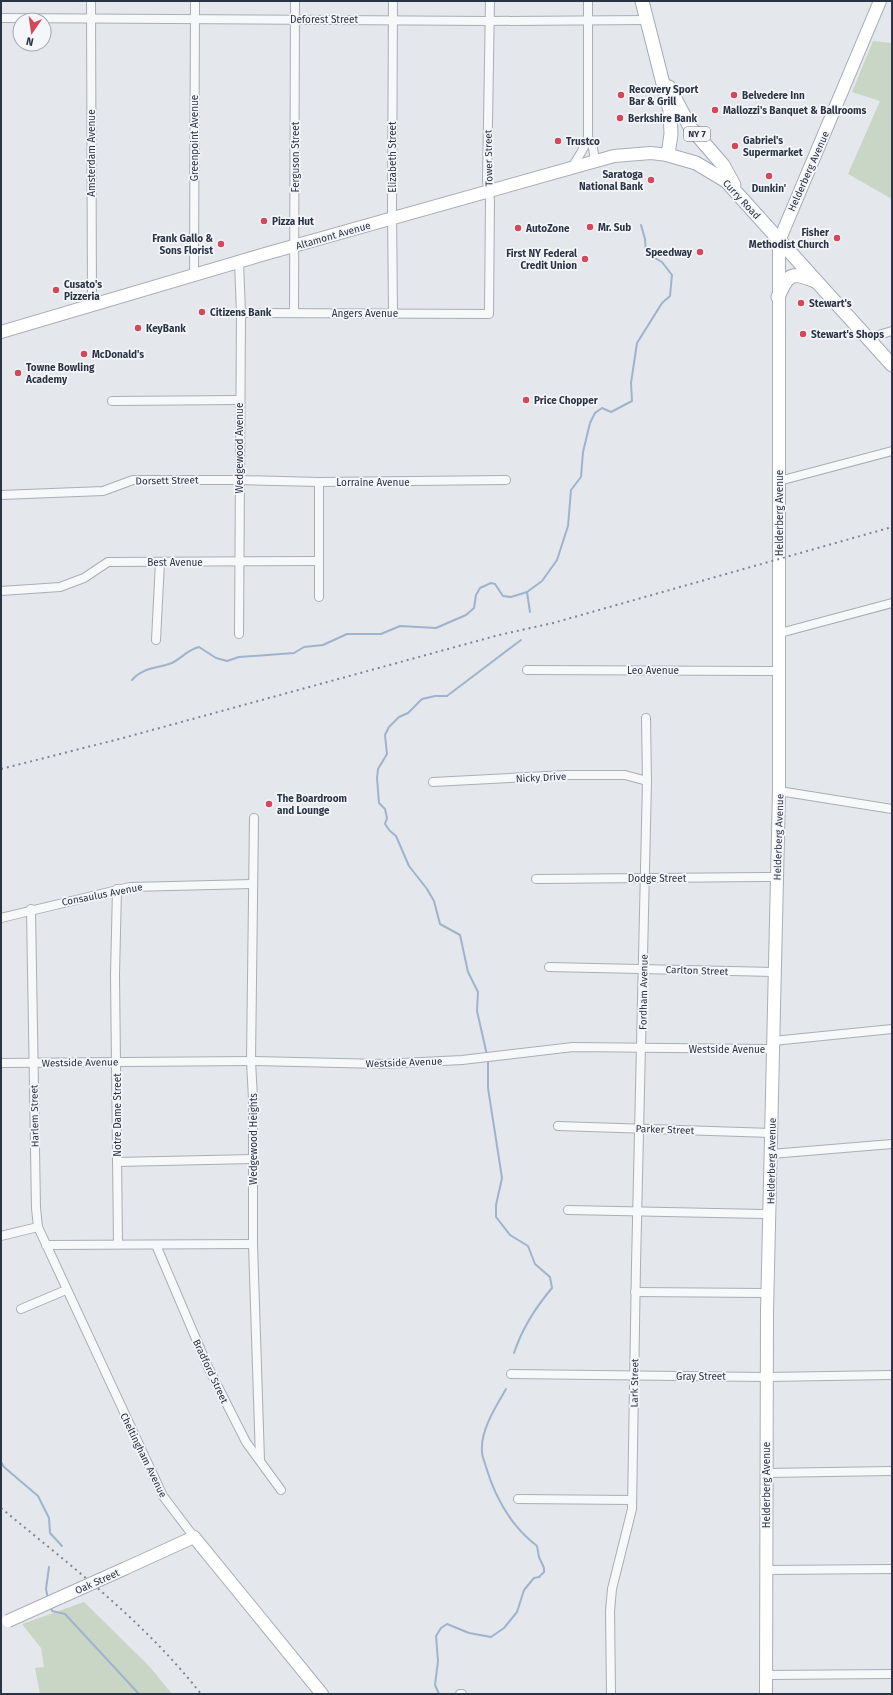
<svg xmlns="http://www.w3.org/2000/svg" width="893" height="1695" font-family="'Fira Sans',sans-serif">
<rect width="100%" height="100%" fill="#e4e7ec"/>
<g fill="#c9d6c5">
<path d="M 873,41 L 892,43 L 892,199 L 848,174 L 880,101 L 852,92 Z"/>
<path d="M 84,1602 L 149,1666 L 172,1694 L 40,1694 L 35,1668 L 44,1667 L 41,1648 L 22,1624 Z"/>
</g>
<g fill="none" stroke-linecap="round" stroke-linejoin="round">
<g stroke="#9fb4cc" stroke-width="2">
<path d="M 530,612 L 527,592 L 542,581 L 557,560 L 568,526 L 571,490 L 581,477 L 583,452 L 590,423 L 595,413 L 602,408 L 611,412 L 632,401 L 631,383 L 637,343 L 662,303 L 670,296 L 672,275 L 662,262 L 646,253 L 645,239 L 641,225"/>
<path d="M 132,680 C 143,667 156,669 172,663 C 182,658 187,650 199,647 L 216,658 L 227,661 L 239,657 L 294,653 L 304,647 L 323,645 L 347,634 L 381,634 L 400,626 L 436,628 L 466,615 L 474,608 L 476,595 L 480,588 L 491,583 L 495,584 L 503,596 L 511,597 L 527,592"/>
<path d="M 487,1055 L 477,1011 L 478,992 L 468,972 L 460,935 L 440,924 L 434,901 L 427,889 L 409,866 L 396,836 L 390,831 L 385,824 L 387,818 L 385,809 L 379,803 L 377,778 L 378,769 L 387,754 L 385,735 L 389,727 L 399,717 L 408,713 L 422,699 L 435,696 L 447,696 L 521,640"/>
<path d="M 488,1059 L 488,1088 L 502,1178 L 496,1205 L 496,1217 L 510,1235 L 528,1246 L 535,1264 L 550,1277 L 552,1288 C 535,1308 522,1329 514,1353"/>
<path d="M 1,1462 L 4,1467 L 38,1496 L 49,1518 L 50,1533 L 62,1546"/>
<path d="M 48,1599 L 46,1589 L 49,1567"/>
<path d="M 51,1607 L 52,1611 L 65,1614 L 139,1694"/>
<path d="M 439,1694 L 435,1685 L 438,1661 L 436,1636 L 441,1628 L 447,1624 L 469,1633 L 491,1637 L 504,1628 L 517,1612 L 524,1590 L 534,1578 L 539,1577 L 544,1572 L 544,1568 L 539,1557 L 537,1546 C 511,1526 495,1497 486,1467 C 485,1462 482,1457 482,1452 C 480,1431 496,1406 506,1389"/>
</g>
<g stroke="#a9aeb7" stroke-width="10">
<g id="street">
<path d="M 91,1 L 92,305"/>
<path d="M 393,1 L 392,209 L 393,313"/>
<path d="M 1,18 L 489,21 L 647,20"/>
<path d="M 588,138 L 593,148 L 595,161"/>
<path d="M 571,169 L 582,151 L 588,138 L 588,1"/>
<path d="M 239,262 L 241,313 L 239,634"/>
<path d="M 194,275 L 195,1"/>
<path d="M 241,313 L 489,314 L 490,200 L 487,181 L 490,1"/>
<path d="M 294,313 L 295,1"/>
<path d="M 868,338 L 892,331"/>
<path d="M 112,401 L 239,400"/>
<path d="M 779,481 L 892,451"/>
<path d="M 1,495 L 103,491 L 133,480 L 239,480 L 319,482 L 506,480"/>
<path d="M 1,591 L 60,587 L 84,578 L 108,562 L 319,561"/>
<path d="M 319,597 L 319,482"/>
<path d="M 780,633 L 892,603"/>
<path d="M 156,640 L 160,562"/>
<path d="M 527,670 L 780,671"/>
<path d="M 433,782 L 566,775 L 625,775 L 647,781"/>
<path d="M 779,791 L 892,809"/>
<path d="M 254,818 L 251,1061 L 253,1099 L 253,1244 L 260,1460"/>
<path d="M 536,879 L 777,877"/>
<path d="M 117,889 L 115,975 L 118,1244"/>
<path d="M 31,909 L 36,1208 L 38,1227 L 163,1496 L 194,1537"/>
<path d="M 1,918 L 130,887 L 253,884"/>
<path d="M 549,967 L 774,972"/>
<path d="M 773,1041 L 892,1029"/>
<path d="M 1,1063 L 251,1061 L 382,1064 L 462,1060 L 573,1047 L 773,1049"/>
<path d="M 558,1126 L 772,1133"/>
<path d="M 771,1154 L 892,1144"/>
<path d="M 117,1162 L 253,1159"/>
<path d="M 568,1210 L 770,1214"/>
<path d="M 1,1236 L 38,1227"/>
<path d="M 46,1245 L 253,1244"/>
<path d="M 156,1245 L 208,1367 L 246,1442 L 281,1490"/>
<path d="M 635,1292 L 767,1293"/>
<path d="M 21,1309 L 66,1290"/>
<path d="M 511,1374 L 766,1377 L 892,1375"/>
<path d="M 766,1473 L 892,1471"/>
<path d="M 518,1499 L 632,1500"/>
<path d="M 767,1570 L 892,1569"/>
<path d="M 766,1675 L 892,1674"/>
<path d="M 460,1694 L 462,1694"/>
<path d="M 611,1694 L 610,1611 L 612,1589 L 632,1509 L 636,1265 L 647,781 L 646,718"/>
</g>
</g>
<g stroke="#a9aeb7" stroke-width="14">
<g id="secondary">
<path d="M 1,332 L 265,254 L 614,156 L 651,153 L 668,155"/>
<path d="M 126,1568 L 194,1537 L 322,1694"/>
<path d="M 766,1694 L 767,1312 L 779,791 L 779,241 L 880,1"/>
</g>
</g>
<g stroke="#a3abb8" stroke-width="15">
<g id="primary">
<path d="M 642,1 L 670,111 L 671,134 L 668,155 L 696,163 L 726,181 L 892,365"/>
<path d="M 669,87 L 690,127 L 723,165 L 734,185"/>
<path d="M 778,297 C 788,274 791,271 815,281"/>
</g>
</g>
<use href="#street" stroke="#f7f8fa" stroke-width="8"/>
<use href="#secondary" stroke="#fff" stroke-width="12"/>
<use href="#primary" stroke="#fff" stroke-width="13"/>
<g stroke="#7d8696" stroke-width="2" stroke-dasharray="2 4" stroke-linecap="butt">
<path d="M 1,769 L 123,738 L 499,635 L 553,623 L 892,527"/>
<path d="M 1,1508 C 71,1566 145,1622 201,1694"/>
</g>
<g stroke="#a9aeb7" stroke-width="14" stroke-linecap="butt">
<path id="secondary-bridge" d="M 8,1621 L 126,1568"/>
</g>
<use href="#secondary-bridge" stroke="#fff" stroke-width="12"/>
</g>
<g fill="#d1495b" stroke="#f4f6f9" stroke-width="1.5">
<circle cx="621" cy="95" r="4"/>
<circle cx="734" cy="95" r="4"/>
<circle cx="715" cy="110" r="4"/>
<circle cx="620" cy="118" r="4"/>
<circle cx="558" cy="141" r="4"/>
<circle cx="735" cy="146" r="4"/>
<circle cx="769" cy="176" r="4"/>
<circle cx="651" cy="180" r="4"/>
<circle cx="264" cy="221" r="4"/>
<circle cx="590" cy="227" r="4"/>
<circle cx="518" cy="228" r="4"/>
<circle cx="837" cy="238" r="4"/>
<circle cx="221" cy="244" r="4"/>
<circle cx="700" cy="252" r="4"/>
<circle cx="585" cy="259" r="4"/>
<circle cx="56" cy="290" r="4"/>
<circle cx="801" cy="303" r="4"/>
<circle cx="202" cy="312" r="4"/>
<circle cx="138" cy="328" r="4"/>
<circle cx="803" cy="334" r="4"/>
<circle cx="84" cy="354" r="4"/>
<circle cx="18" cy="373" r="4"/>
<circle cx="526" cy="400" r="4"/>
<circle cx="269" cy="804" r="4"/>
</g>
<g text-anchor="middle" stroke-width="3.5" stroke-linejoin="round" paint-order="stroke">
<rect fill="#f4f6f9" stroke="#676e7b" stroke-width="1" x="684" y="127" width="26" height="14" rx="3"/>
<g font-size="9" font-weight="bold" fill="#2b3445">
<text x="697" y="137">NY 7</text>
</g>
<g font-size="10" fill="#2b3445" stroke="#f4f6f9">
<text x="324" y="23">Deforest Street</text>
<text transform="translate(194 138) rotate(-90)" y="4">Greenpoint Avenue</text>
<text transform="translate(91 153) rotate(-90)" y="4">Amsterdam Avenue</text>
<text transform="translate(295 157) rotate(-90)" y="4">Ferguson Street</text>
<text transform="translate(392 157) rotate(-90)" y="4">Elizabeth Street</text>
<text transform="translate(488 158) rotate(-91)" y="4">Tower Street</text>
<text transform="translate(808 171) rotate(-66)" y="4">Helderberg Avenue</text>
<text transform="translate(742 199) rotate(47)" y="4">Curry Road</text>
<text transform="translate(333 235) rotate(-16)" y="4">Altamont Avenue</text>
<text x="365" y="317">Angers Avenue</text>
<text transform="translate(239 448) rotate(-90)" y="4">Wedgewood Avenue</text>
<text transform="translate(167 480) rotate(-1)" y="4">Dorsett Street</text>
<text x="373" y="486">Lorraine Avenue</text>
<text transform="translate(779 513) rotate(-90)" y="4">Helderberg Avenue</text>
<text x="175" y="566">Best Avenue</text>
<text x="653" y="674">Leo Avenue</text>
<text transform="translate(541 777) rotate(-3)" y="4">Nicky Drive</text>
<text transform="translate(778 837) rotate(-88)" y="4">Helderberg Avenue</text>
<text x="657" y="882">Dodge Street</text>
<text transform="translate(102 894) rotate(-11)" y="4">Consaulus Avenue</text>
<text transform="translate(697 970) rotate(2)" y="4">Carlton Street</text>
<text transform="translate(643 992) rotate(-89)" y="4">Fordham Avenue</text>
<text x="727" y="1053">Westside Avenue</text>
<text transform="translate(80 1062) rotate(-1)" y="4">Westside Avenue</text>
<text transform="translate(404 1062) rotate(-2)" y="4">Westside Avenue</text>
<text transform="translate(117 1115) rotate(-90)" y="4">Notre Dame Street</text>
<text transform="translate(34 1116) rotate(-91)" y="4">Harlem Street</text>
<text transform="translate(665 1129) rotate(2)" y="4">Parker Street</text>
<text transform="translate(253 1139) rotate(-90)" y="4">Wedgewood Heights</text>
<text transform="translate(771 1161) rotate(-89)" y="4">Helderberg Avenue</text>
<text transform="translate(211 1371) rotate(65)" y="4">Bradford Street</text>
<text x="701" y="1380">Gray Street</text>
<text transform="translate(634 1383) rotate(-89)" y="4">Lark Street</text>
<text transform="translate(144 1455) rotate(64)" y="4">Cheltingham Avenue</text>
<text transform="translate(766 1485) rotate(-90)" y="4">Helderberg Avenue</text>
<text transform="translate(97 1581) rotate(-24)" y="4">Oak Street</text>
</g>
<g font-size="10" font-weight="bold" fill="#2b3445" stroke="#f4f6f9" text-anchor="start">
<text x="629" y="93">Recovery Sport<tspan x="629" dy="12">Bar &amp; Grill</tspan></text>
<text x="742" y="99">Belvedere Inn</text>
<text x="723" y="114">Mallozzi's Banquet &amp; Ballrooms</text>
<text x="628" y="122">Berkshire Bank</text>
<text x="743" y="144">Gabriel's<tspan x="743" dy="12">Supermarket</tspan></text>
<text x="566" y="145">Trustco</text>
<text x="643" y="178" text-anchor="end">Saratoga<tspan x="643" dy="12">National Bank</tspan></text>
<text x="769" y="192" text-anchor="middle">Dunkin'</text>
<text x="272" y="225">Pizza Hut</text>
<text x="598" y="231">Mr. Sub</text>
<text x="526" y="232">AutoZone</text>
<text x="829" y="236" text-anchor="end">Fisher<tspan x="829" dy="12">Methodist Church</tspan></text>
<text x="213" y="242" text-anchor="end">Frank Gallo &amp;<tspan x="213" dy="12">Sons Florist</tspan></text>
<text x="692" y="256" text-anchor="end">Speedway</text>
<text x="577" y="257" text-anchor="end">First NY Federal<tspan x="577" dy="12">Credit Union</tspan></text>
<text x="64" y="288">Cusato's<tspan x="64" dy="12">Pizzeria</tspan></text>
<text x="809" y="307">Stewart's</text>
<text x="210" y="316">Citizens Bank</text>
<text x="146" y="332">KeyBank</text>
<text x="811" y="338">Stewart's Shops</text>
<text x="92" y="358">McDonald's</text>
<text x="26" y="371">Towne Bowling<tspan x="26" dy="12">Academy</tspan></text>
<text x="534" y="404">Price Chopper</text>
<text x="277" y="802">The Boardroom<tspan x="277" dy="12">and Lounge</tspan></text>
</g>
</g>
<rect width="893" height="1695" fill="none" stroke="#2b3445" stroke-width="4"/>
<g transform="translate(32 32) rotate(193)"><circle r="19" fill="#f4f6f9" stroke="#a4a8b1"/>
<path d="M0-3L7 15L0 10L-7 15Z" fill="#d1495b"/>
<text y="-6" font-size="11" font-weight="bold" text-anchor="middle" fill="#2b3445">N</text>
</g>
</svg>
